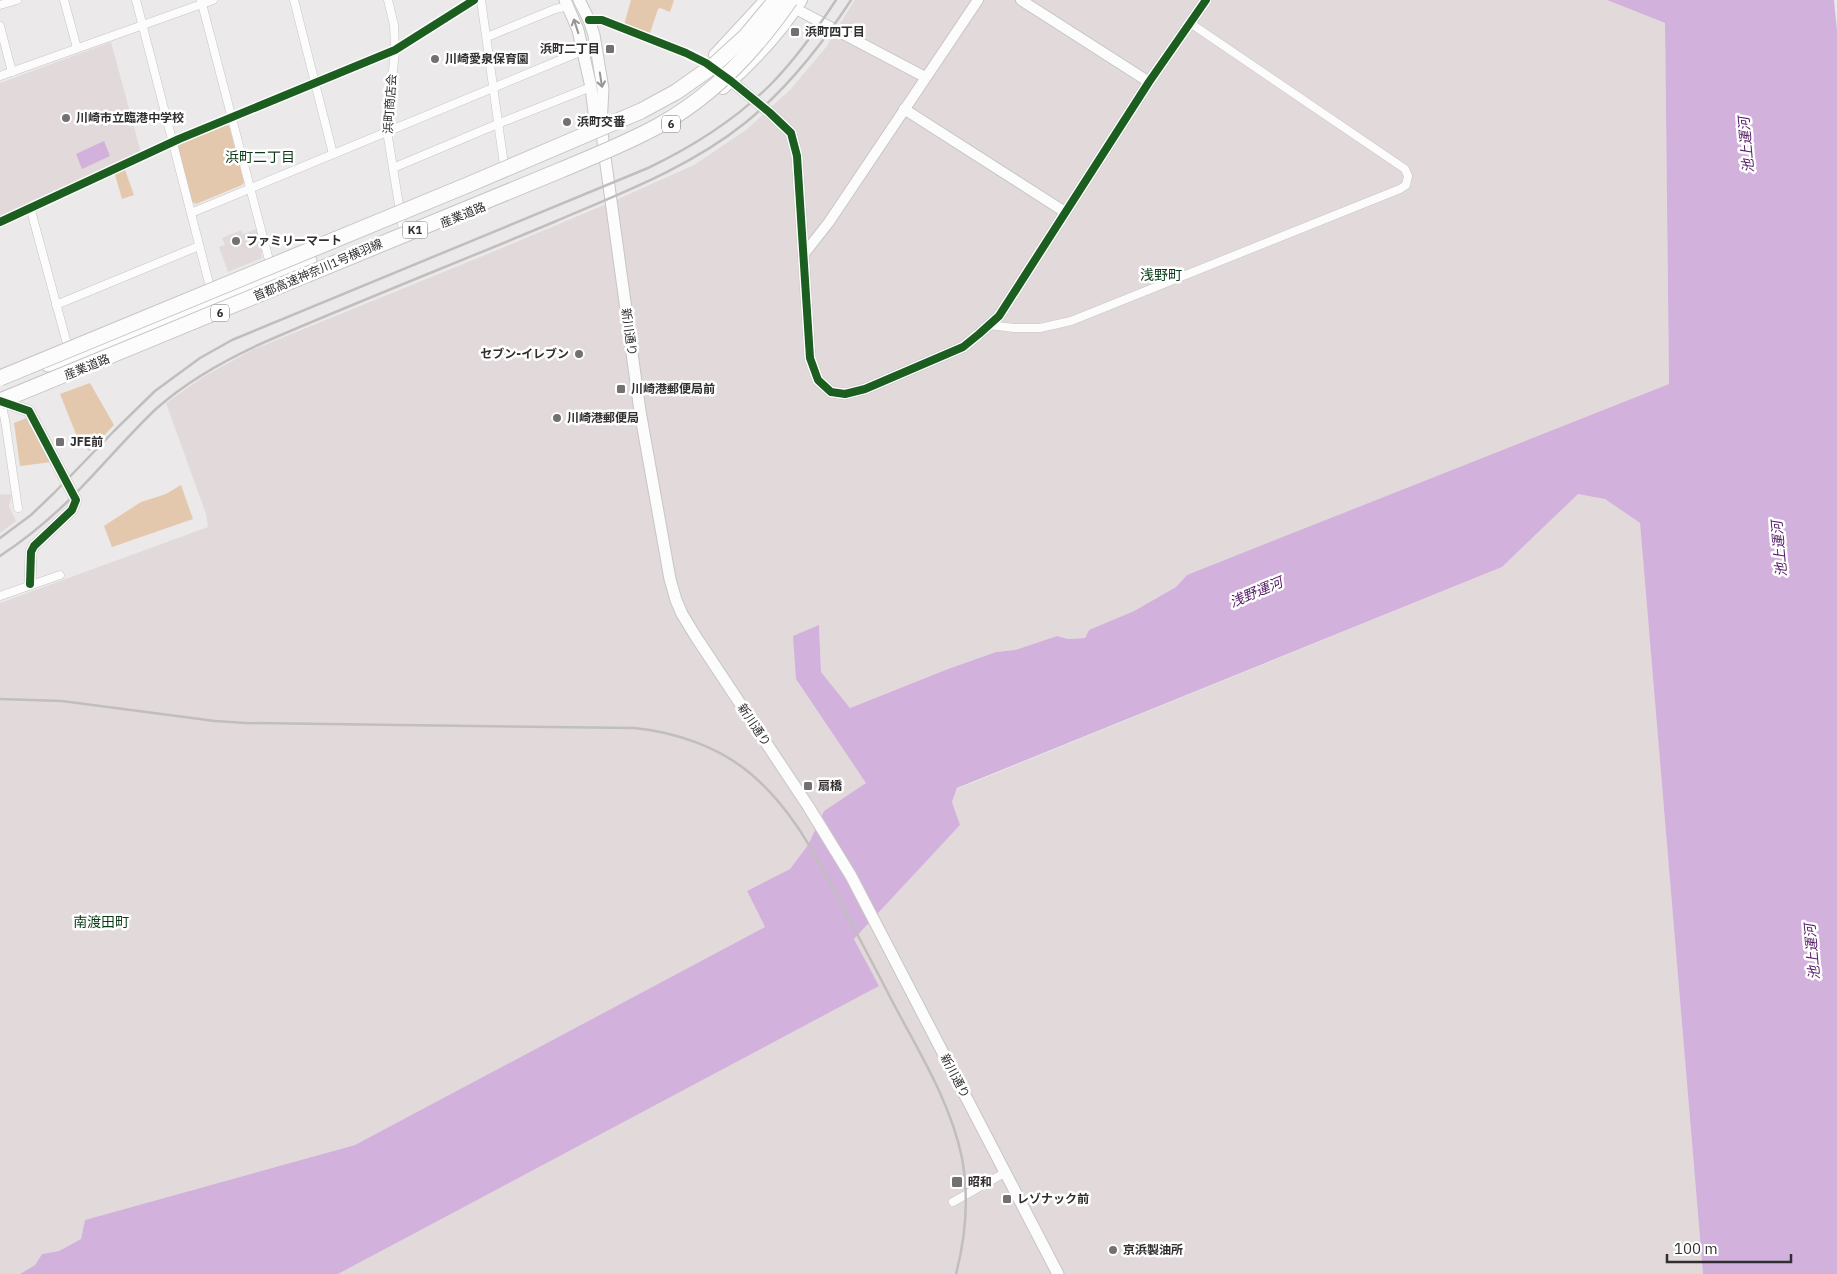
<svg xmlns="http://www.w3.org/2000/svg" width="1837" height="1274" font-family="'IBM Plex Sans','Noto Sans JP',sans-serif">
<rect width="100%" height="100%" fill="#ebe9e9"/>
<g fill="#e2dada">
<path d="M 855,0 L 1607,0 L 1665,23 L 1669,384 L 1280,540 L 1187,575 L 1176,587 L 1134,611 L 1089,630 L 1085,638 L 1068,639 L 1057,636 L 1015,650 L 996,652 L 948,669 L 850,708 L 821,672 L 819,626 L 796,679 L 867,783 L 824,811 L 808,845 L 790,869 L 747,891 L 765,927 L 355,1145 L 86,1220 L 81,1239 L 59,1251 L 42,1254 L 35,1265 L 20,1274 L 0,1274 L 0,603 L 208,527 L 206,514 L 166,403 L 203,377 L 252,350 L 490,253 L 616,200 L 694,165 L 746,130 L 790,90 L 827,46 L 832,36 Z"/>
<path d="M 111,42 L 141,153 L 0,217 L 0,83 Z"/>
<path d="M 257,229 L 263,252 L 261,253 L 262,258 L 228,272 L 219,247 L 225,245 L 222,238 L 241,230 L 243,234 Z"/>
<path d="M 1578,493 L 1605,499 L 1640,523 L 1703,1274 L 338,1274 L 878,986 L 854,939 L 960,825 L 952,802 L 957,789 L 1502,567 Z"/>
<path d="M 0,494 L 12,495 L 9,506 L 16,521 L 0,533 Z"/>
</g>
<g fill="#e4c8ad">
<path d="M 631,0 L 674,0 L 670,12 L 660,8 L 658,9 L 650,33 L 624,25 Z"/>
<path d="M 226,124 L 229,126 L 244,182 L 242,185 L 196,204 L 191,201 L 177,146 Z"/>
<path d="M 124,167 L 134,195 L 122,199 L 114,171 Z"/>
<path d="M 90,383 L 114,425 L 89,451 L 74,436 L 76,434 L 60,394 Z"/>
<path d="M 27,418 L 52,462 L 20,466 L 14,423 Z"/>
<path d="M 181,485 L 193,519 L 112,547 L 104,526 L 141,502 L 166,494 Z"/>
</g>
<g fill="#d2b1dd">
<path d="M 1607,0 L 1834,0 L 1837,31 L 1837,1274 L 1703,1274 L 1640,523 L 1605,499 L 1578,494 L 1502,567 L 957,788 L 952,802 L 960,825 L 854,939 L 879,986 L 338,1274 L 20,1274 L 35,1265 L 42,1254 L 59,1251 L 81,1239 L 85,1220 L 355,1145 L 765,927 L 747,891 L 790,869 L 808,845 L 824,811 L 866,783 L 796,679 L 793,636 L 819,625 L 821,672 L 850,708 L 948,669 L 996,652 L 1015,650 L 1057,636 L 1068,639 L 1085,638 L 1089,630 L 1134,611 L 1176,587 L 1187,575 L 1669,384 L 1665,23 Z"/>
<path d="M 104,141 L 110,156 L 82,169 L 76,154 Z"/>
</g>
<g fill="none" stroke-linecap="round" stroke-linejoin="round">
<g stroke="#c7c5c6" stroke-width="9">
<g id="minor">
<path d="M 64,0 L 77,48"/>
<path d="M 136,0 L 210,287"/>
<path d="M 201,0 L 270,264"/>
<path d="M 294,0 L 333,154"/>
<path d="M 388,0 L 394,25 L 395,50 L 387,131 L 404,236"/>
<path d="M 481,0 L 504,165"/>
<path d="M 0,5 L 17,0"/>
<path d="M 589,20 L 602,20 L 686,53 L 706,63"/>
<path d="M 0,26 L 12,72"/>
<path d="M 487,37 L 555,9 L 569,6"/>
<path d="M 0,76 L 213,0"/>
<path d="M 393,168 L 500,123 L 591,87"/>
<path d="M 30,207 L 69,351"/>
<path d="M 191,213 L 582,51"/>
<path d="M 0,222 L 179,139 L 395,50 L 474,0"/>
<path d="M 56,305 L 199,246"/>
<path d="M 989,325 L 1014,328 L 1040,328 L 1071,321 L 1400,189 L 1406,185 L 1408,176 L 1405,169 L 1190,23"/>
<path d="M 1,402 L 5,420 L 18,508"/>
<path d="M 0,596 L 60,575"/>
<path d="M 953,1202 L 1006,1172"/>
</g>
</g>
<g stroke="#c7c5c6" stroke-width="12">
<g id="tertiary">
<path d="M 1021,0 L 1149,82"/>
<path d="M 788,7 L 796,9 L 925,77"/>
<path d="M 706,64 L 731,81 L 769,112 L 791,133 L 797,156 L 810,358 L 818,380 L 831,392 L 845,394 L 865,389 L 963,347 L 979,334 L 999,316 L 1149,82 L 1206,0"/>
<path d="M 904,109 L 1065,212"/>
<path d="M 803,255 L 829,222 L 978,0"/>
<path d="M 0,401 L 29,411 L 76,500 L 72,510 L 34,546 L 31,552 L 30,584"/>
</g>
</g>
<g stroke="#c7c5c6" stroke-width="13">
<g id="secondary">
<path d="M 565,0 L 578,30 L 591,87 L 594,112 L 601,125"/>
<path d="M 579,0 L 589,20 L 594,35 L 603,89 L 601,125 L 605,157 L 640,411 L 670,579 L 676,600 L 682,614 L 696,637 L 808,806 L 851,876 L 1058,1274"/>
</g>
</g>
<g stroke="#c7c5c6" stroke-width="14">
<g id="primary">
<path d="M 715,55 L 766,0"/>
<path d="M 723,88 C 753,62 780,33 801,0"/>
</g>
</g>
<g stroke="#c7c5c6" stroke-width="17">
<path id="motorway" d="M 48,364 L 99,349 L 170,321 L 309,261"/>
</g>
<use href="#minor" stroke="#fcfcfc" stroke-width="8"/>
<use href="#tertiary" stroke="#fcfcfc" stroke-width="10"/>
<use href="#secondary" stroke="#fcfcfc" stroke-width="11"/>
<use href="#primary" stroke="#fcfcfc" stroke-width="12"/>
<use href="#motorway" stroke="#fcfcfc" stroke-width="15"/>
<g stroke="#c0bebe" stroke-width="2.5">
<path d="M 0,538 L 31,515 L 54,493 L 114,431 L 155,391 L 200,358 L 232,340 L 648,168 C 694,146 737,119 773,82 C 797,57 817,29 836,0"/>
<path d="M 0,556 C 23,541 45,523 65,504 C 97,473 125,438 157,408 C 192,377 232,356 274,338 C 367,298 461,261 554,222 C 619,194 689,168 745,123 C 788,88 821,46 851,0"/>
<path d="M 0,699 L 62,701 L 215,721 L 246,723 L 634,728 C 676,732 719,747 751,774 C 790,807 812,849 836,893 C 853,927 871,960 888,993 C 915,1046 950,1099 962,1158 C 969,1197 966,1236 956,1274"/>
</g>
<g stroke="#c7c5c6" stroke-width="17" stroke-linecap="butt">
<g id="motorway-bridge">
<path d="M 0,378 L 470,184 L 641,111 L 676,92 L 713,66 L 746,36 L 776,0"/>
<path d="M 0,401 L 561,170 C 594,156 627,143 658,126 C 713,96 755,51 790,0"/>
</g>
</g>
<use href="#motorway-bridge" stroke="#fcfcfc" stroke-width="15"/>
<g stroke="#fff" stroke-width="11">
<g id="cycleway">
<path d="M 589,20 L 602,20 L 686,53 L 706,63 L 731,81 L 769,112 L 791,133 L 797,156 L 810,358 L 818,380 L 831,392 L 845,394 L 865,389 L 963,347 L 979,334 L 999,316 L 1149,82 L 1206,0"/>
<path d="M 0,222 L 179,139 L 395,50 L 474,0"/>
<path d="M 0,401 L 29,411 L 76,500 L 72,510 L 34,546 L 31,552 L 30,584"/>
</g>
</g>
<use href="#cycleway" stroke="#1b5e20" stroke-width="8"/>
</g>
<defs><path id="oneway-shaft" d="M-6 0H5M1.5-3L5.5 0L1.5 3" fill="none" stroke-width="1.6" stroke-linecap="round" stroke-linejoin="round" transform="scale(1.25)"/></defs>
<g stroke="#969696">
<use href="#oneway-shaft" transform="translate(576 26) rotate(-108)"/>
<use href="#oneway-shaft" transform="translate(601 80) rotate(81)"/>
</g>
<g fill="#727070" stroke="#fff" stroke-width="2">
<rect x="790" y="27" width="10" height="10" rx="2.5"/>
<rect x="605" y="44" width="10" height="10" rx="2.5"/>
<circle cx="435" cy="59" r="5"/>
<circle cx="66" cy="118" r="5"/>
<circle cx="567" cy="122" r="5"/>
<circle cx="236" cy="241" r="5"/>
<circle cx="579" cy="354" r="5"/>
<rect x="616" y="384" width="10" height="10" rx="2.5"/>
<circle cx="557" cy="418" r="5"/>
<rect x="55" y="437" width="10" height="10" rx="2.5"/>
<rect x="803" y="781" width="10" height="10" rx="2.5"/>
<rect x="951" y="1176" width="12" height="12" rx="2.5"/>
<rect x="1002" y="1194" width="10" height="10" rx="2.5"/>
<circle cx="1113" cy="1250" r="5"/>
</g>
<g text-anchor="middle" stroke-width="5" stroke-linejoin="round" paint-order="stroke">
<g fill="#fff" stroke="#6f6d6d" stroke-width="1">
<rect x="662" y="115.5" width="18" height="17" rx="4"/>
<rect x="402.5" y="221.5" width="25" height="17" rx="4"/>
<rect x="211" y="304.5" width="18" height="17" rx="4"/>
</g>
<g font-size="11" font-weight="bold" fill="#312f2f">
<text x="671" y="128">6</text>
<text x="415" y="234">K1</text>
<text x="220" y="317">6</text>
</g>
<g font-size="12" font-weight="bold" fill="#312f2f" stroke="#fff" text-anchor="start">
<text x="805" y="36">浜町四丁目</text>
<text x="600" y="53" text-anchor="end">浜町二丁目</text>
<text x="445" y="63">川崎愛泉保育園</text>
<text x="76" y="122">川崎市立臨港中学校</text>
<text x="577" y="126">浜町交番</text>
<text x="246" y="245">ファミリーマート</text>
<text x="569" y="358" text-anchor="end">セブン-イレブン</text>
<text x="631" y="393">川崎港郵便局前</text>
<text x="567" y="422">川崎港郵便局</text>
<text x="70" y="446">JFE前</text>
<text x="818" y="790">扇橋</text>
<text x="968" y="1186">昭和</text>
<text x="1017" y="1203">レゾナック前</text>
<text x="1123" y="1254">京浜製油所</text>
</g>
<g font-size="12" fill="#312f2f" stroke="#fff">
<text transform="translate(390 104) rotate(-86)" y="4">浜町商店会</text>
<text transform="translate(463 215) rotate(-22)" y="4">産業道路</text>
<text transform="translate(318 270) rotate(-23)" y="4">首都高速神奈川1号横羽線</text>
<text transform="translate(629 332) rotate(82)" y="4">新川通り</text>
<text transform="translate(87 367) rotate(-22)" y="4">産業道路</text>
<text transform="translate(754 725) rotate(56)" y="4">新川通り</text>
<text transform="translate(955 1076) rotate(62)" y="4">新川通り</text>
</g>
<g font-size="14" font-style="italic" fill="#561d68" stroke="#fff">
<text transform="translate(1746 145) rotate(-95)" y="5">池上運河</text>
<text transform="translate(1779 549) rotate(-95)" y="5">池上運河</text>
<text transform="translate(1256 592) rotate(-23)" y="5">浅野運河</text>
<text transform="translate(1812 952) rotate(-95)" y="5">池上運河</text>
</g>
<g font-size="14" fill="#0b3a16" stroke="#fff">
<text x="260" y="162">浜町二丁目</text>
<text x="1161" y="280">浅野町</text>
<text x="101" y="927">南渡田町</text>
</g>
</g>
<path d="M1667 1254v8h124v-8" fill="none" stroke="#312f2f" stroke-width="2.5"/>
<text x="1674" y="1254" font-size="15" fill="#312f2f" stroke="#ffffff" stroke-width="4" paint-order="stroke">100 m</text>
</svg>
